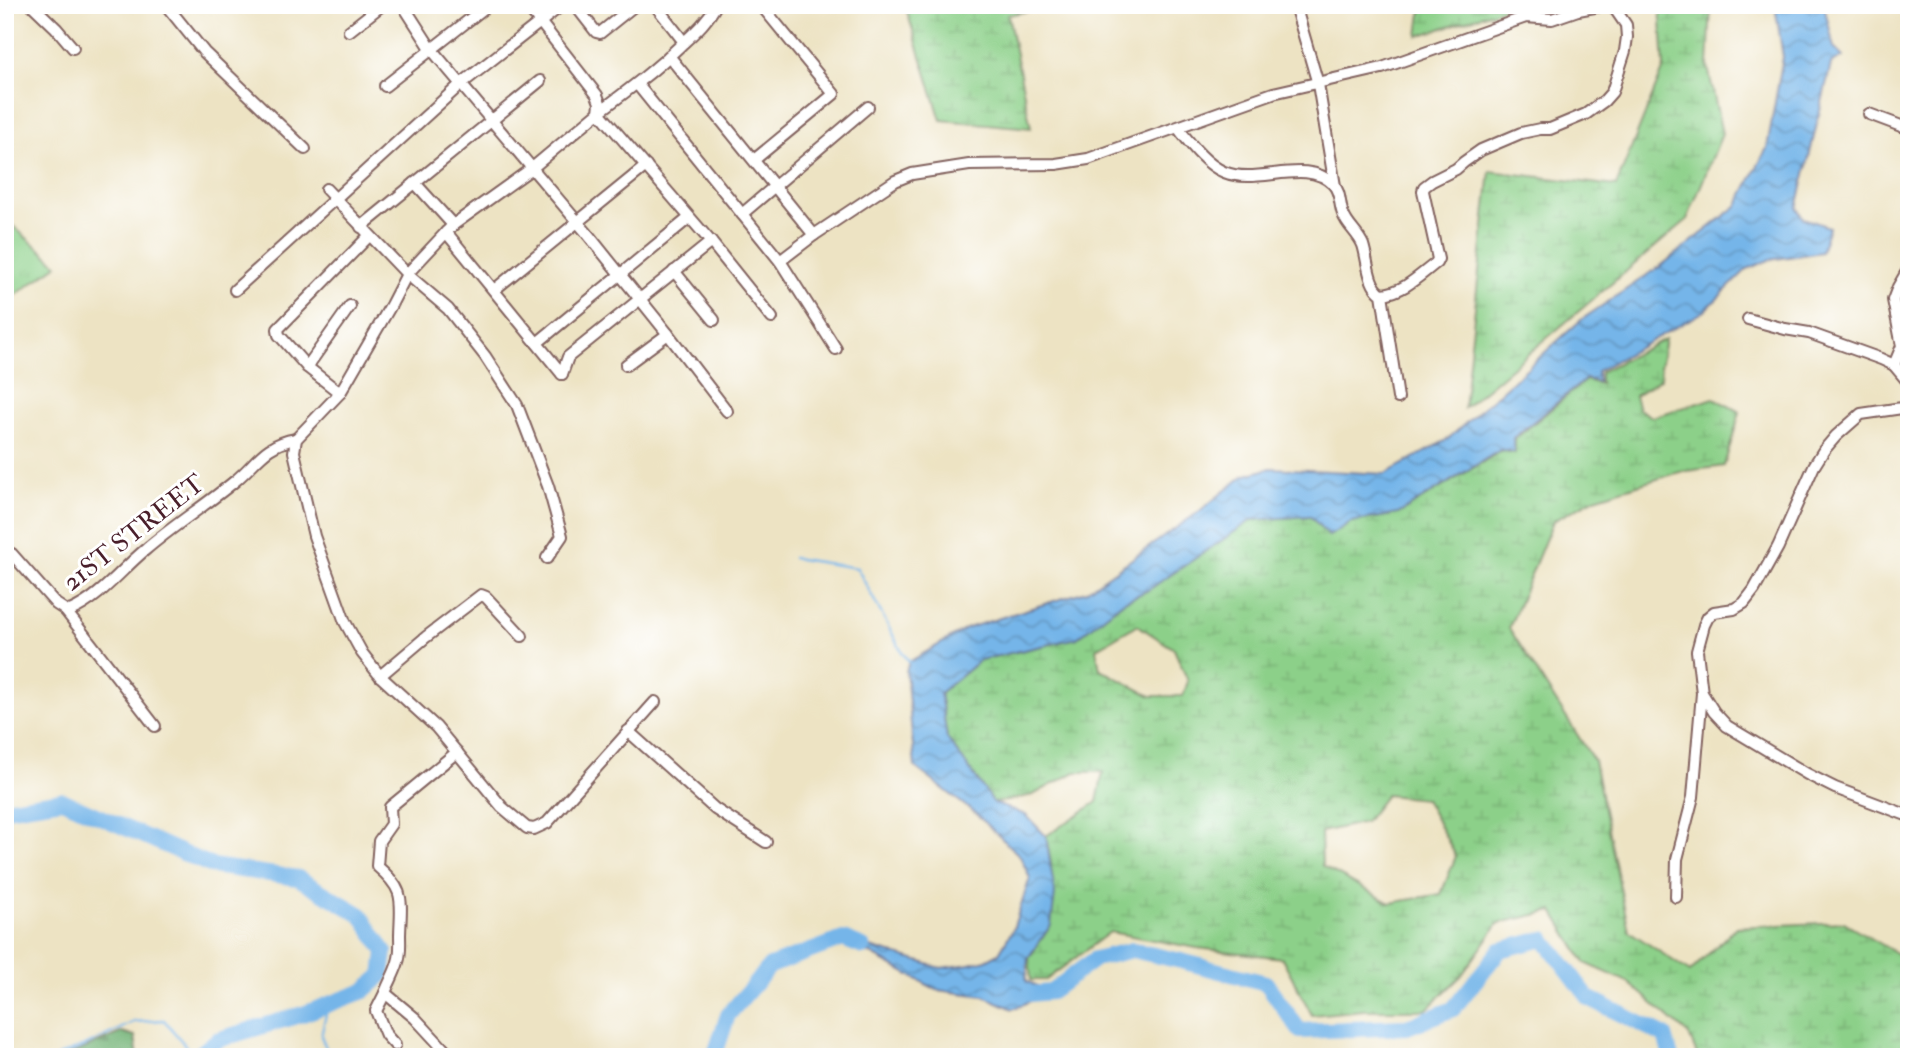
<svg xmlns="http://www.w3.org/2000/svg" width="1914" height="1062" font-family="'IM FELL Double Pica',serif">
<defs>
<pattern id="grass-tufts" width="24" height="20" patternUnits="userSpaceOnUse" patternTransform="scale(1.75)"><rect width="24" height="20" fill="#8cd089"/><path d="M3 7l-1-3M5 7V3M7 7l1-3M15 17l-1-3M17 17v-4M19 17l1-3" fill="none" stroke="#7ab276"/></pattern>
<pattern id="forest-firs" width="22" height="20" patternUnits="userSpaceOnUse" patternTransform="scale(1.75)"><rect width="22" height="20" fill="#71b275"/><path d="M5 1l3.5 6h-7zM16 11l3.5 6h-7z" fill="#5f9060"/></pattern>
<pattern id="wetland-marsh" width="20" height="14" patternUnits="userSpaceOnUse" patternTransform="scale(1.75)"><rect width="20" height="14" fill="#8cd089"/><path d="M1 5h8M5 5V1M11 12h8M15 12V8" fill="none" stroke="#7ab276"/></pattern>
<pattern id="water-waves" width="16" height="10" patternUnits="userSpaceOnUse" patternTransform="scale(1.75)"><rect width="16" height="10" fill="#75b5e9"/><path d="M0 5q4-4 8 0t8 0" fill="none" stroke="#6293bd"/></pattern>
</defs>
<rect width="100%" height="100%" fill="#fff"/>
<filter id="ink" filterUnits="userSpaceOnUse"><feTurbulence type="fractalNoise" baseFrequency=".0143" numOctaves="2"/><feDisplacementMap in="SourceGraphic" scale="14" xChannelSelector="R" yChannelSelector="G"/><feConvolveMatrix kernelMatrix="1 2 1 2 8 2 1 2 1" color-interpolation-filters="sRGB"/></filter>
<filter id="wash" filterUnits="userSpaceOnUse"><feTurbulence type="fractalNoise" baseFrequency=".00686" numOctaves="4" result="noise"/><feDisplacementMap in="SourceGraphic" scale="28" xChannelSelector="R" yChannelSelector="G"/><feGaussianBlur stdDeviation="1.57" result="paint"/><feColorMatrix in="noise" values="0 0 0 0 0 0 0 0 0 0 0 0 0 0 0 0 0 1.4 0 .05"/><feComposite in="paint" operator="in"/></filter>
<g filter="url(#wash)">
<rect width="100%" height="100%" fill="#ede3c3"/>
<path fill="url(#grass-tufts)" stroke="#6b785a" stroke-width="2" d="M 5,218 L 14,227 L 58,265 L 5,302 Z"/>
<path fill="url(#forest-firs)" stroke="#5e6850" stroke-width="2" d="M 122,1032 L 135,1036 L 138,1057 L 65,1057 Z"/>
<g fill="url(#wetland-marsh)" stroke="#6b785a" stroke-width="2" fill-rule="evenodd">
<path d="M 905,5 L 1058,5 L 1008,15 L 1031,128 L 941,120 Z"/>
<path d="M 1422,5 L 1514,5 L 1418,36 Z"/>
<path d="M 1660,5 L 1711,5 L 1708,67 L 1722,134 L 1687,220 L 1464,408 L 1490,171 L 1616,186 L 1664,67 Z"/>
<path d="M 1665,339 L 1660,367 L 1661,378 L 1635,396 L 1639,409 L 1652,417 L 1714,398 L 1740,412 L 1724,466 L 1680,472 L 1595,498 L 1553,521 L 1509,628 L 1594,761 L 1629,931 L 1690,972 L 1736,927 L 1844,922 L 1909,961 L 1909,1057 L 1698,1057 L 1689,1035 L 1628,982 L 1585,963 L 1553,911 L 1499,923 L 1461,976 L 1426,1010 L 1364,1010 L 1312,1015 L 1282,958 L 1197,948 L 1110,932 L 1046,980 L 1031,980 L 1029,958 L 1051,925 L 1051,864 L 1046,836 L 1097,802 L 1103,772 L 1075,772 L 1033,795 L 994,803 L 947,738 L 940,693 L 980,660 L 1077,638 L 1124,601 L 1148,590 L 1252,520 L 1310,516 L 1329,536 L 1351,522 L 1398,514 L 1501,451 L 1515,453 L 1515,439 L 1586,380 L 1600,384 L 1600,372 ZM 1137,625 L 1174,649 L 1188,681 L 1183,696 L 1151,696 L 1100,669 L 1096,649 ZM 1386,795 L 1425,799 L 1456,856 L 1441,894 L 1390,903 L 1322,866 L 1321,832 L 1365,822 Z"/>
</g>
<path fill="url(#water-waves)" stroke="#606a8a" stroke-width="2" d="M 1775,5 L 1824,5 L 1834,48 L 1843,57 L 1831,64 L 1797,208 L 1803,218 L 1829,227 L 1821,252 L 1769,260 L 1747,269 L 1705,311 L 1597,371 L 1598,382 L 1586,379 L 1513,438 L 1514,452 L 1500,450 L 1398,514 L 1351,522 L 1329,536 L 1310,516 L 1252,520 L 1148,590 L 1124,601 L 1077,638 L 980,660 L 940,693 L 947,738 L 994,803 L 1026,815 L 1046,836 L 1055,894 L 1051,925 L 1028,958 L 1026,981 L 1051,992 L 1013,1009 L 984,996 L 937,990 L 843,939 L 941,968 L 970,964 L 986,960 L 999,953 L 1013,929 L 1030,878 L 1020,856 L 976,814 L 915,767 L 906,671 L 909,662 L 968,628 L 1086,591 L 1196,514 L 1243,476 L 1271,468 L 1385,474 L 1448,439 L 1581,320 L 1662,265 L 1737,206 L 1767,148 L 1783,57 Z"/>
<g fill="none" stroke-linecap="round" stroke-linejoin="round">
<g stroke="#75b5e9" stroke-width="2.5">
<path d="M 793,558 L 857,568 L 902,652 L 911,664"/>
<path d="M 328,1005 L 321,1036 L 330,1057"/>
<path d="M 56,1057 L 87,1045 L 134,1022 L 164,1020 L 195,1057"/>
</g>
<g stroke="#75b5e9" stroke-width="16">
<path d="M 5,809 L 62,800 L 212,866 L 298,878 L 361,915 L 385,952 L 382,975 L 364,991 L 303,1014 L 217,1040 L 196,1057"/>
<path d="M 1030,994 L 1051,992 L 1095,959 L 1132,950 L 1181,961 L 1266,983 L 1300,1031 L 1407,1027 L 1453,1009 L 1500,950 L 1544,939 L 1589,998 L 1665,1036 L 1671,1057"/>
<path d="M 714,1057 L 728,1015 L 770,966 L 843,939 L 863,947"/>
</g>
</g>
</g>
<g filter="url(#ink)">
<g fill="none" stroke-linecap="round" stroke-linejoin="round">
<g stroke="#836460" stroke-width="14">
<g id="minor">
<path d="M 32,5 L 56,28 L 73,48"/>
<path d="M 166,5 L 204,52 L 305,149"/>
<path d="M 403,5 L 432,50 L 586,232 L 668,334 L 727,411"/>
<path d="M 525,5 L 541,23 L 597,95 L 600,103 L 599,112 L 531,169 L 453,225 L 407,274 L 391,305 L 340,393 L 296,439 L 294,452 L 314,536 L 345,622 L 362,653 L 380,676 L 436,727 L 502,807 L 527,828 L 534,829 L 547,823 L 655,702"/>
<path d="M 575,5 L 596,32 L 600,33 L 635,5"/>
<path d="M 655,5 L 684,42"/>
<path d="M 716,5 C 707,22 694,33 680,46 C 655,70 627,91 599,112 L 711,242 L 772,318"/>
<path d="M 1295,5 L 1318,84 L 1335,186"/>
<path d="M 349,31 L 382,5"/>
<path d="M 669,56 L 814,235"/>
<path d="M 637,84 L 780,261 L 836,349"/>
<path d="M 385,86 L 488,5"/>
<path d="M 1869,114 L 1909,129"/>
<path d="M 1178,128 C 1190,143 1205,164 1224,172 C 1258,186 1306,157 1333,184 C 1341,192 1339,204 1343,214 C 1347,226 1358,233 1363,245 C 1368,260 1368,286 1382,294 L 1398,398"/>
<path d="M 754,160 L 834,94 L 761,5"/>
<path d="M 415,183 L 453,225"/>
<path d="M 326,189 L 407,274 L 448,309 L 485,356 L 517,405 L 548,486 L 562,536 L 547,558"/>
<path d="M 742,214 L 868,107"/>
<path d="M 361,227 L 540,81"/>
<path d="M 446,232 L 562,374"/>
<path d="M 780,261 L 814,235 L 895,181 L 912,174 L 969,165 L 1056,164 L 1088,159 L 1273,93 L 1382,68 L 1526,17 L 1552,19 L 1578,10 L 1600,6 L 1608,6 L 1615,9 L 1626,25 L 1627,37 L 1625,51 L 1612,92 L 1604,101 L 1586,114 L 1550,129 L 1540,129 L 1521,133 L 1481,150 L 1464,162 L 1456,169 L 1432,181 L 1424,187 L 1423,191 L 1438,259 L 1436,263 C 1420,275 1404,292 1382,294"/>
<path d="M 674,271 L 714,320"/>
<path d="M 235,290 L 461,84 L 562,5"/>
<path d="M 494,290 L 646,166"/>
<path d="M 1748,319 L 1785,329 L 1809,333 L 1881,359 L 1894,365 L 1909,383"/>
<path d="M 537,343 L 689,218"/>
<path d="M 626,365 L 668,334"/>
<path d="M 1894,365 L 1902,346 L 1893,300 L 1898,287 L 1909,268"/>
<path d="M 307,367 L 350,306"/>
<path d="M 562,374 L 568,357 L 711,242"/>
<path d="M 340,393 L 307,367 L 279,335 L 278,329 L 369,236"/>
<path d="M 1909,407 L 1861,414 L 1836,436 L 1824,450 L 1814,466 L 1778,547 L 1754,590 L 1744,603 L 1734,609 L 1714,612 L 1708,617 L 1704,625 L 1697,651 L 1702,693 L 1714,712 L 1727,726 L 1807,774 L 1835,788 L 1909,816"/>
<path d="M 5,551 L 12,554 L 56,604 L 65,610 L 70,611 C 100,598 121,570 145,550 C 174,525 206,505 235,481 C 258,462 263,445 296,439"/>
<path d="M 65,610 L 155,726"/>
<path d="M 380,676 L 426,637 L 481,595 L 486,597 L 522,636"/>
<path d="M 628,731 L 715,809 L 766,842"/>
<path d="M 1676,897 L 1677,859 L 1693,797 L 1702,693"/>
<path d="M 385,993 L 376,1011 L 386,1035 L 395,1045"/>
<path d="M 451,1057 L 415,1018 L 385,993 C 389,982 395,973 398,962 C 401,954 400,943 400,935 C 401,899 406,891 377,866 L 379,841 L 391,824 L 390,807 L 457,752"/>
</g>
</g>
<use href="#minor" stroke="#fff" stroke-width="10"/>
</g>
</g>
<g text-anchor="middle" stroke-width="6" stroke-linejoin="round" paint-order="stroke">
<g font-size="26" fill="#4a1f2b" stroke="#fff">
<text transform="translate(133 532) rotate(-38)" y="9">21ST STREET</text>
</g>
</g>
<rect width="1914" height="1062" fill="none" stroke="#fff" stroke-width="28"/>
</svg>
